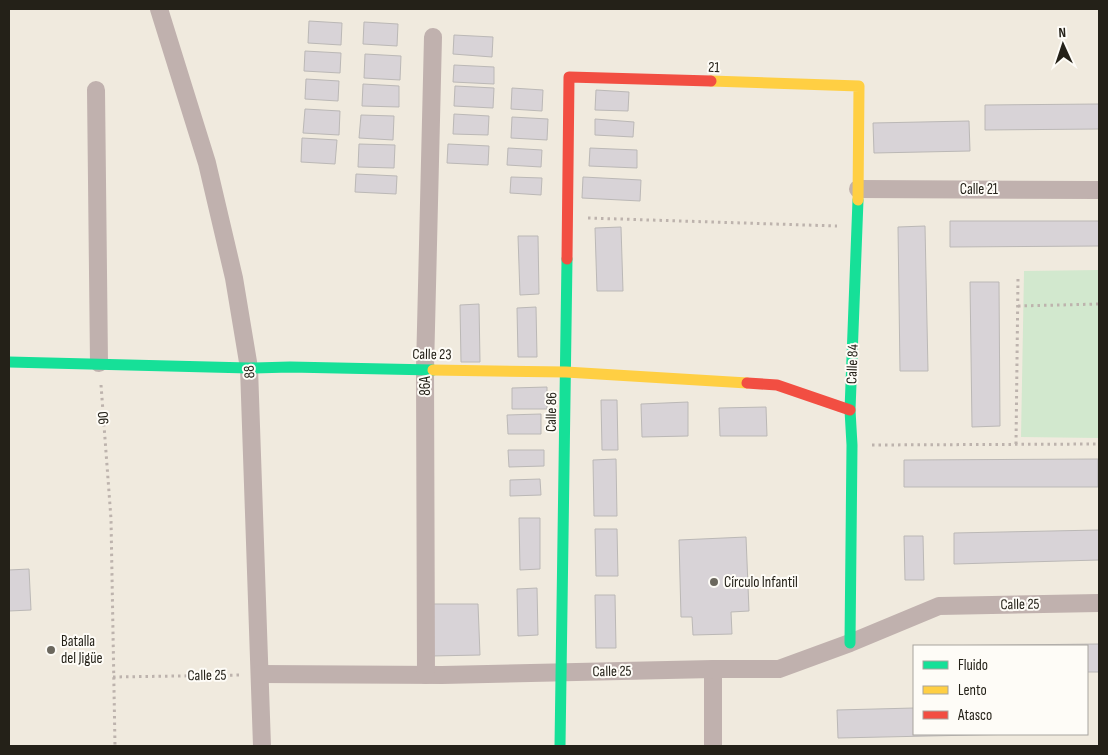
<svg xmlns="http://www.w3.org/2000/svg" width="1108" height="755" font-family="'Sofia Sans Condensed',sans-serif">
<rect width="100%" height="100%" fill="#f0eade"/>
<path fill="#d2e8ce" d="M 1099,270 L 1099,438 L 1021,437 L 1024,271 Z"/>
<g fill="#d8d3d7" stroke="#bbb8b6">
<path d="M 309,21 L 342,23 L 341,45 L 308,43 Z"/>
<path d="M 364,22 L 398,24 L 397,46 L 363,44 Z"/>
<path d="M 454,35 L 493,37 L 492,57 L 453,54 Z"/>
<path d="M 305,51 L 341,53 L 340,73 L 304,71 Z"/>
<path d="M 365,54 L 401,56 L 400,80 L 364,78 Z"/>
<path d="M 454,65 L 494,67 L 494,84 L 453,82 Z"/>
<path d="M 306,79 L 339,81 L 338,101 L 305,99 Z"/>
<path d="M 363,84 L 399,86 L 399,107 L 362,106 Z"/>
<path d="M 455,86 L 494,88 L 493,108 L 454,106 Z"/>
<path d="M 512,88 L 543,90 L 542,111 L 511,109 Z"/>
<path d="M 596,90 L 629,92 L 628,111 L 595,110 Z"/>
<path d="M 1099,104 L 1099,129 L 985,130 L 985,105 Z"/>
<path d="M 305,109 L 340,111 L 339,135 L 303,133 Z"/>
<path d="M 454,114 L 489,116 L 488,135 L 453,134 Z"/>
<path d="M 361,115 L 394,116 L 393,140 L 359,138 Z"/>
<path d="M 512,117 L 548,119 L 547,140 L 511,138 Z"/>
<path d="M 595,119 L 634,122 L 633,137 L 595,135 Z"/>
<path d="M 969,121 L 970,151 L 874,153 L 873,123 Z"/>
<path d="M 302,138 L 337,140 L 335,164 L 301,162 Z"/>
<path d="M 359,144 L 395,145 L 394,168 L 358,167 Z"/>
<path d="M 448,144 L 489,146 L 488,165 L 447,163 Z"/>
<path d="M 508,148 L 542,150 L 541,167 L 507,165 Z"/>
<path d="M 590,148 L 637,150 L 637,168 L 589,166 Z"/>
<path d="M 356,174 L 397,176 L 396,194 L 355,192 Z"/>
<path d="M 511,177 L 542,178 L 541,195 L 510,193 Z"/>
<path d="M 583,177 L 641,180 L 640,201 L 582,198 Z"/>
<path d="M 950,221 L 1099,221 L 1099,246 L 950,247 Z"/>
<path d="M 925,226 L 928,371 L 900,371 L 898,227 Z"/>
<path d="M 621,227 L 623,291 L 597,291 L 595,228 Z"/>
<path d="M 518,236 L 538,236 L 539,294 L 520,295 Z"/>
<path d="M 970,282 L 999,282 L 1000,426 L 972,427 Z"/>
<path d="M 479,304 L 480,362 L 461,362 L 460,305 Z"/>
<path d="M 536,307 L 537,357 L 518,357 L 517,308 Z"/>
<path d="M 547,387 L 547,409 L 512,409 L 512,388 Z"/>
<path d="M 601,400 L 617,400 L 618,450 L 602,450 Z"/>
<path d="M 688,402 L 688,436 L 642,437 L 641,404 Z"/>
<path d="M 766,407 L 767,436 L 720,436 L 719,408 Z"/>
<path d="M 541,414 L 541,434 L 508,434 L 507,415 Z"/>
<path d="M 508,450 L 544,450 L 544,466 L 509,467 Z"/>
<path d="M 616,459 L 617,516 L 594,516 L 593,460 Z"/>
<path d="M 1098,459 L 1098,487 L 904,487 L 904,460 Z"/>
<path d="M 540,479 L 541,495 L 510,496 L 510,480 Z"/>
<path d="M 519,518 L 540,518 L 540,569 L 520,570 Z"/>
<path d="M 595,529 L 617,529 L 618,576 L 596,576 Z"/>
<path d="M 1099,530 L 1099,560 L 954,564 L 954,533 Z"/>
<path d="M 904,536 L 923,536 L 924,580 L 905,580 Z"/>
<path d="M 746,537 L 749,611 L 731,612 L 732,634 L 693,635 L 692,617 L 681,617 L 679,540 Z"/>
<path d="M 29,569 L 31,610 L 9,611 L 9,570 Z"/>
<path d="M 537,588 L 538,635 L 518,636 L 517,589 Z"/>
<path d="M 595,595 L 615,595 L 616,648 L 596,648 Z"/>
<path d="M 430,604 L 478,604 L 480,655 L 431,656 Z"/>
<path d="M 1099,644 L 1099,672 L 1087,672 L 1087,646 L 918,646 Z"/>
<path d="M 914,708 L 914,734 L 1020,734 L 838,738 L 837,710 Z"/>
</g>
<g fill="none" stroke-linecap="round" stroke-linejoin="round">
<g stroke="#bdb3ad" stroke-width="3" stroke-dasharray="2.5 4" stroke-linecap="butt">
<path d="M 588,218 L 837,226"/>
<path d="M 1018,306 L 1099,304"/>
<path d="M 101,385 L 111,519 L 115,746"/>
<path d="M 1016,444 L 1018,277"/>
<path d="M 872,445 L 1099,444"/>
<path d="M 113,677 L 242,675"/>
</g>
<g stroke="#c0b1ae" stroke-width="18">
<path d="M 159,9 L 207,163 L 234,278 L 249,368 L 262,746"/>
<path d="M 96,90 L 99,363"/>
<path d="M 858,189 L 1099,190"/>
<path d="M 713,669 L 713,746"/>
<path d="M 260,674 L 442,675 L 713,669 L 779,669 L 850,643 L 939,606 L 1099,603"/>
<path d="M 426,675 L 425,369 L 433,37"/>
</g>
<g stroke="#16e098" stroke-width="11">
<path d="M 9,362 L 249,368 L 290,367 L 433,370"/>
<path d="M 850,643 L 852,445 L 850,410 L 858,200"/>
<path d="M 560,746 L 567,259"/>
</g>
<g stroke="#ffcf43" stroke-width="11">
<path d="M 711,81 L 859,86 L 858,200"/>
<path d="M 433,370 L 566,372 L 747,383"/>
</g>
<g stroke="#f24e42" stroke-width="11">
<path d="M 567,259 L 569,77 L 711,81"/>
<path d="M 747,383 L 777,385 L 850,410"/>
</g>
</g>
<g fill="#6b675d" stroke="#fefcf7" stroke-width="2">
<circle cx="714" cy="582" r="5"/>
<circle cx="51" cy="650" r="5"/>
</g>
<g text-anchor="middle" stroke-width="4" stroke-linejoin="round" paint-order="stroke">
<g font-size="15" fill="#242118" stroke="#fefcf7">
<text transform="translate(714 67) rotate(2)" y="5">21</text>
<text x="979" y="194">Calle 21</text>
<text transform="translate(432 354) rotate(1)" y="5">Calle 23</text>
<text transform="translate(852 364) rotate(-88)" y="5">Calle 84</text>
<text transform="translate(249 372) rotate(-95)" y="5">88</text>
<text transform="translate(425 386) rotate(-90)" y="5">86A</text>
<text transform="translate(551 412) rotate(-89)" y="5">Calle 86</text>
<text transform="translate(103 418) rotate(-94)" y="5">90</text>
<text transform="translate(1020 604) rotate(-1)" y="5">Calle 25</text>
<text transform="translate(612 671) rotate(-1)" y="5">Calle 25</text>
<text transform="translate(207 675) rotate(-1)" y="5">Calle 25</text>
</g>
<g font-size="15" fill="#242118" stroke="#fefcf7" text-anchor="start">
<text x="724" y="587">Círculo Infantil</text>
<text x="61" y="646">Batalla<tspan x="61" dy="17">del Jigüe</tspan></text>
</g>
</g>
<rect width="1108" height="755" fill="none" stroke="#242118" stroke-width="20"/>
<rect x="913" y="645" width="175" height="90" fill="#fefcf7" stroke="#a7a49e"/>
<rect x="923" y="661" width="25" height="8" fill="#16e098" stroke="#a7a49e"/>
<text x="958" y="670" font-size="15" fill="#242118">Fluido</text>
<rect x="923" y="686" width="25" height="8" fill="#ffcf43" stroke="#a7a49e"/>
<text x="958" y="695" font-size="15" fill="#242118">Lento</text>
<rect x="923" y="711" width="25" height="8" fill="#f24e42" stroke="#a7a49e"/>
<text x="958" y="720" font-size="15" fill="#242118">Atasco</text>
<g transform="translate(1063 45) rotate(357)" stroke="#fefcf7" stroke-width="4" paint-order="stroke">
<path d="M0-4L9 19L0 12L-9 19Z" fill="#242118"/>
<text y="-8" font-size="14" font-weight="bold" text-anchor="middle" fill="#242118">N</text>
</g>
</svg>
